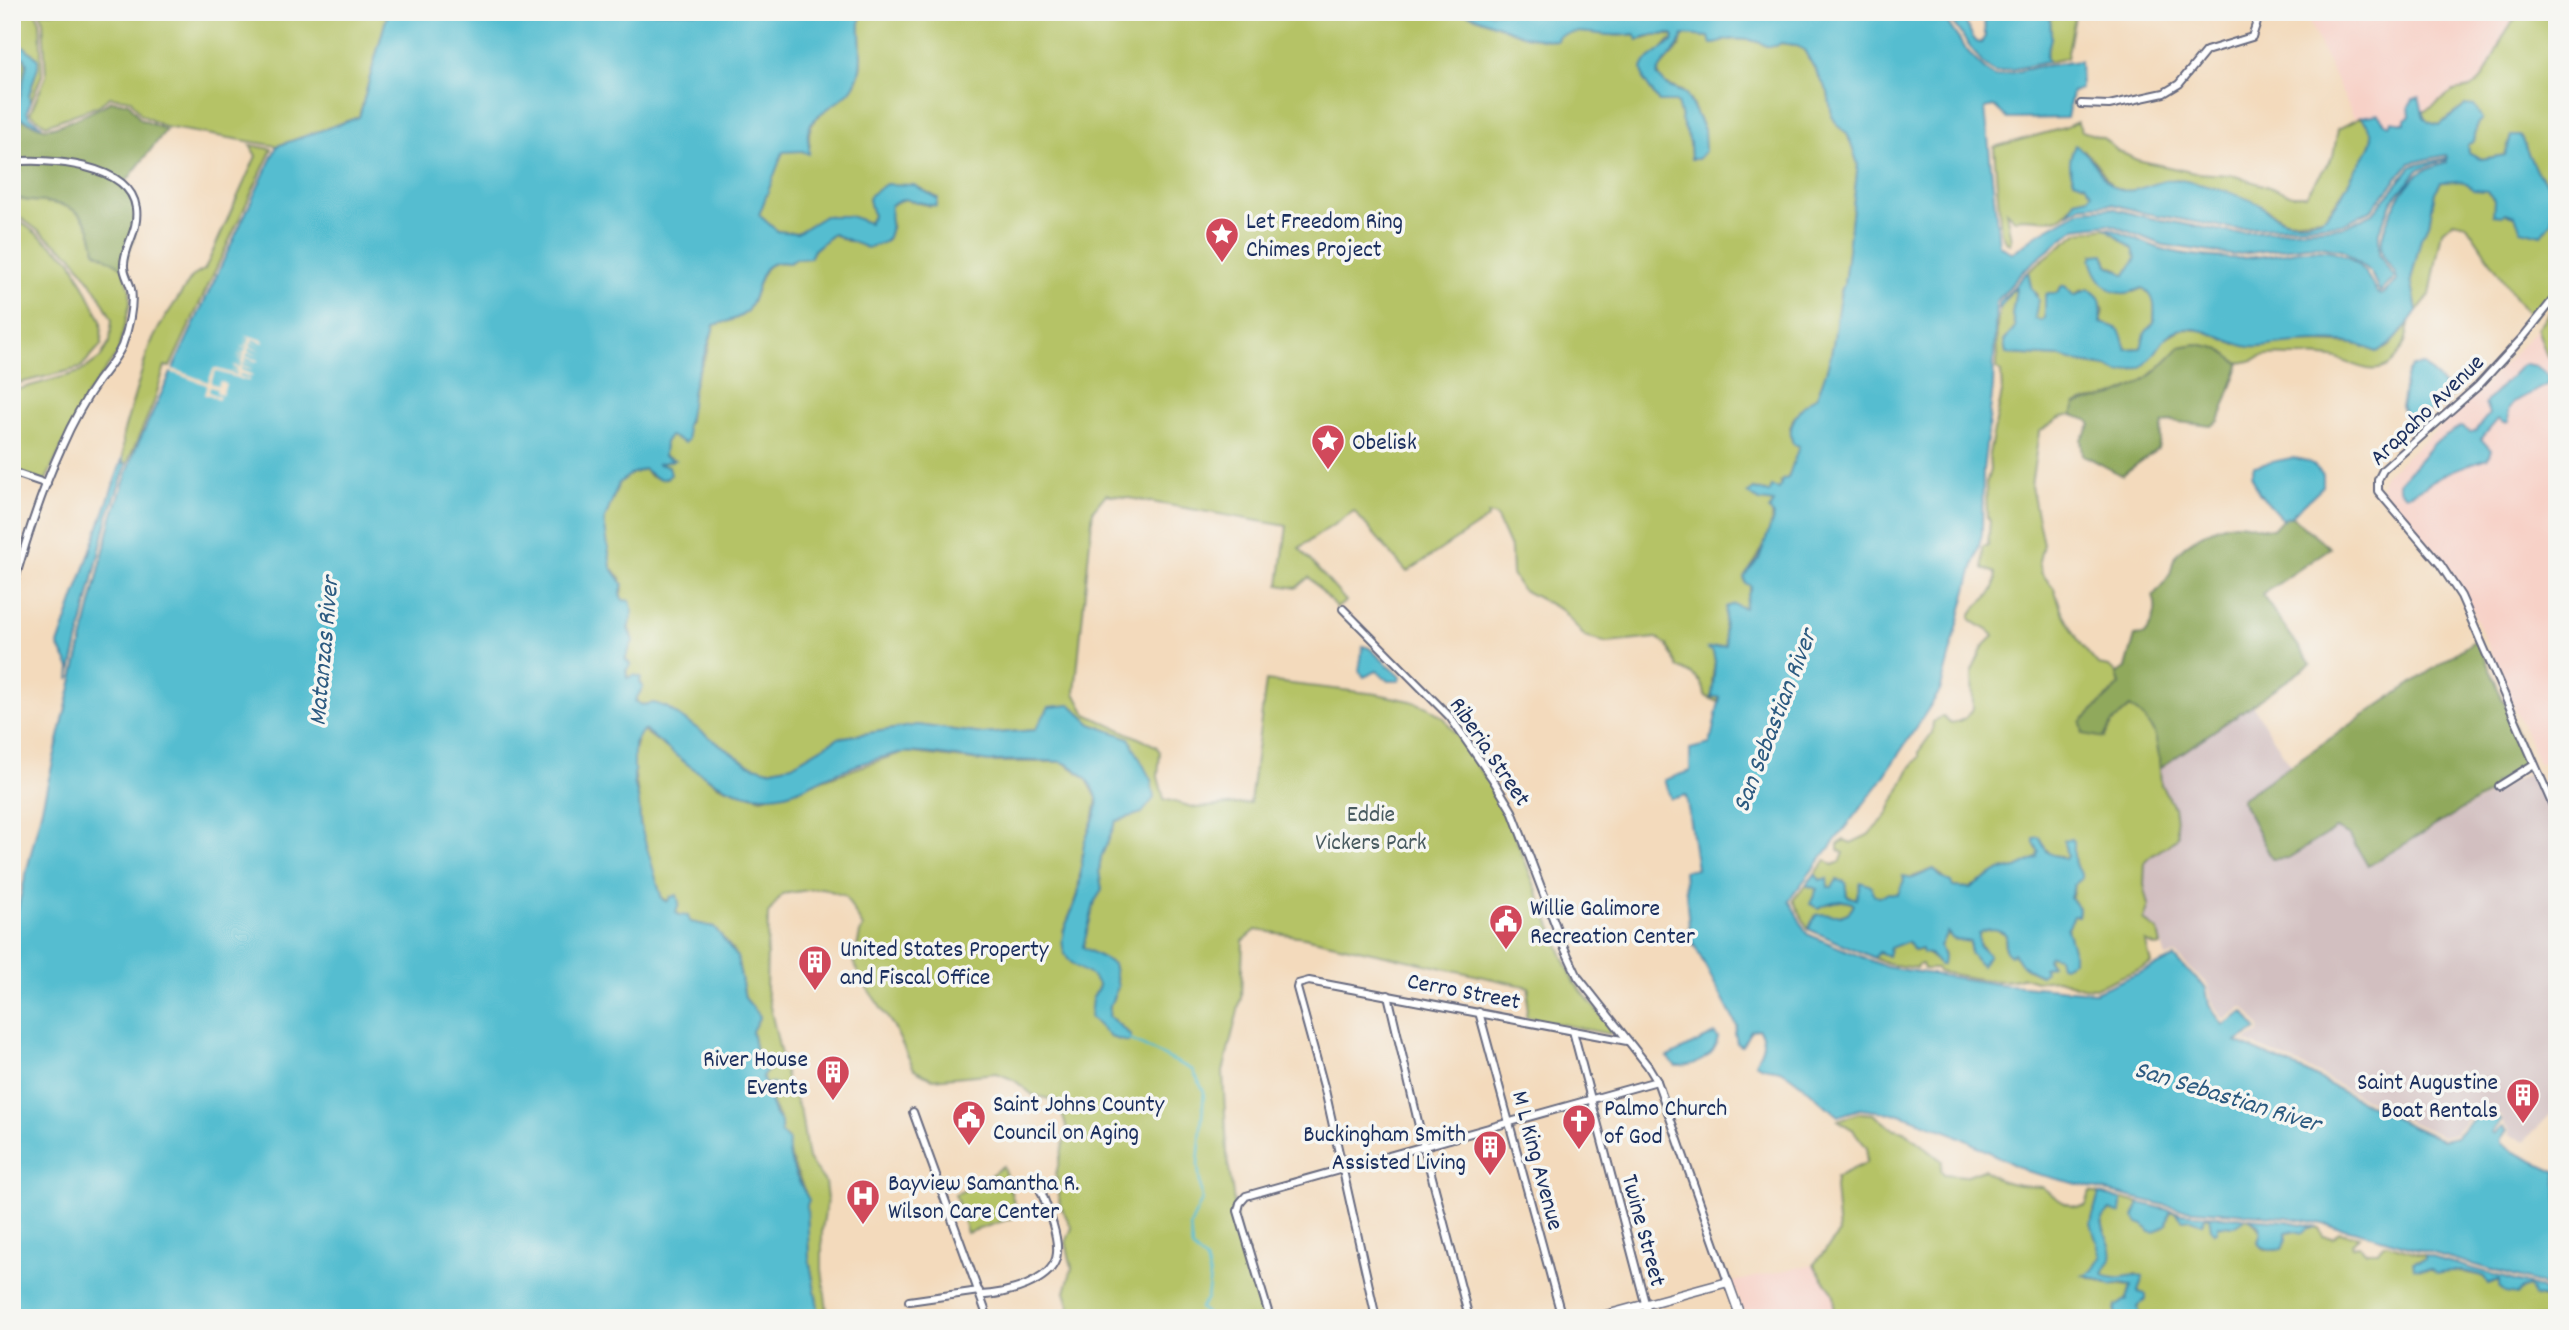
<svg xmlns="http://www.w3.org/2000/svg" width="2569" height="1330" font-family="Dekko,sans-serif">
<rect width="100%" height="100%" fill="#f6f6f2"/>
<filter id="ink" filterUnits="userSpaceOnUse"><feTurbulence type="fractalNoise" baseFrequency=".0143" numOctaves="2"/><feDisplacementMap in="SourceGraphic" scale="14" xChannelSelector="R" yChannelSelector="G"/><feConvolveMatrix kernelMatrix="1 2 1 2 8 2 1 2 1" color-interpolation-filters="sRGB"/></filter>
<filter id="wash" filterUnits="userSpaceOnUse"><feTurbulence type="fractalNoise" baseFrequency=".00686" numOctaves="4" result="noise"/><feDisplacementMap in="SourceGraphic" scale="28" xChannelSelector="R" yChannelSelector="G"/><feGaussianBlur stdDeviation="1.57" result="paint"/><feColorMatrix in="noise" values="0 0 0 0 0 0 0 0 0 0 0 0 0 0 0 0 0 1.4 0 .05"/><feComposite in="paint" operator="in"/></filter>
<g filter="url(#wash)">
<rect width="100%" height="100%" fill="#f3dabc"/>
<g fill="#f7d1c7" fill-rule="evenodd">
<path d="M 2304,12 L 2557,12 L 2557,20 L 2549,17 L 2523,14 L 2495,50 L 2488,69 L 2472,87 L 2453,92 L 2439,104 L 2425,111 L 2422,112 L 2421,104 L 2413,98 L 2409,106 L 2410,116 L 2405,123 L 2390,125 L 2385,123 L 2378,114 L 2355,120 Z"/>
<path d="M 2537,328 L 2547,357 L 2557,361 L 2557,755 L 2539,764 L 2465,593 L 2443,561 L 2382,489 L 2381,485 L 2383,477 L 2481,390 ZM 2549,384 L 2513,402 L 2508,411 L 2510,418 L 2498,419 L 2492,425 L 2481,439 L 2488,458 L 2447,473 L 2429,482 L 2418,492 L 2466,428 L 2470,432 L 2475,431 L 2489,414 L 2485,402 L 2499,390 Z"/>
<path d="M 1814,1264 L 1818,1275 L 1833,1289 L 1835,1305 L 1832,1318 L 1745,1318 L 1732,1282 Z"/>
</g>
<path fill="#d2bfc0" d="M 2252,704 L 2290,765 L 2241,799 L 2288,858 L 2335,829 L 2350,835 L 2367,866 L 2533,770 L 2557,830 L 2557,1108 L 2524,1141 L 2509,1135 L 2509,1129 L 2503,1124 L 2502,1118 L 2488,1106 L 2483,1106 L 2477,1114 L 2472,1114 L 2454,1134 L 2442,1136 L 2386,1111 L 2305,1067 L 2244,1041 L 2259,1033 L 2260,1027 L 2246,1009 L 2242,1008 L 2224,1020 L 2212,1003 L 2208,985 L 2176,955 L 2166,957 L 2158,931 L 2144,920 L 2149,905 L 2144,885 L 2145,862 L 2153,853 L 2171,845 L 2174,807 L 2161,785 L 2160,768 Z"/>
<g fill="#b5c366" stroke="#687962" stroke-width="2">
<path d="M 12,12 L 36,12 L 40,22 L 42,75 L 30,104 L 29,95 L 38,66 L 25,47 L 12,42 Z"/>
<path d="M 40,12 L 388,12 L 359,117 L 277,146 L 165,127 L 141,115 L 131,100 L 110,97 L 98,106 L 46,125 L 30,113 L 46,76 L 43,21 Z"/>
<path d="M 861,12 L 1463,12 L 1525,36 L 1557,41 L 1557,36 C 1582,25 1609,40 1635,34 L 1638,40 C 1649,39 1660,31 1674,37 L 1673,41 L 1669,41 L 1657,55 L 1645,62 L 1644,80 L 1659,102 L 1677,102 L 1682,122 L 1690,142 L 1691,159 L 1698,159 L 1702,155 L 1704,130 L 1690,100 L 1682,91 L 1663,83 L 1657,71 L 1680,46 L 1683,35 L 1710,37 L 1712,44 C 1719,44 1721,41 1728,40 C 1736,38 1760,41 1766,46 L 1781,43 L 1795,45 L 1804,50 L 1828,92 L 1832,116 L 1838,126 L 1847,133 L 1858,164 L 1844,285 L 1840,292 L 1839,314 L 1829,365 L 1817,397 L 1806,404 L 1793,419 L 1790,428 L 1800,446 L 1788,478 L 1780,482 L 1780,489 L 1769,493 L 1754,489 L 1757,499 L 1774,503 C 1772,533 1762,554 1744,577 L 1751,585 L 1744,609 L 1726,607 L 1724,632 L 1726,645 L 1718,647 L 1713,652 L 1715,661 L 1712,681 L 1715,686 L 1713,697 L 1720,695 L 1718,702 L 1705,696 C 1704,679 1692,674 1678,667 L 1667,645 L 1657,638 L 1607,643 L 1585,637 L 1563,611 L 1521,589 L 1512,574 L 1511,550 L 1496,516 L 1488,514 L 1488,518 L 1407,572 L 1354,511 L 1299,548 L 1346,601 L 1337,608 L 1309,577 L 1296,588 L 1279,585 L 1287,526 L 1106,494 L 1093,510 L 1075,693 L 1086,714 L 1156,746 L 1160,752 L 1158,777 L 1164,799 L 1196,808 L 1250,803 L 1266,681 L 1377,694 L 1411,701 L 1428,707 L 1445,719 L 1501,801 L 1564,959 L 1575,983 L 1613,1030 L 1609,1034 L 1526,1017 L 1529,987 L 1304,937 L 1256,930 L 1243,941 L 1241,998 L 1223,1072 L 1227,1155 L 1240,1242 L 1264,1318 L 1073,1318 L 1065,1292 L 1072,1268 L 1066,1242 L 1072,1228 L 1060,1205 L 1056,1174 L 1067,1129 L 1058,1101 L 1033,1095 L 1014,1080 L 997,1073 L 933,1079 L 914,1069 L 894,1027 L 859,976 L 854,962 L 860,933 L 863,927 L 845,896 L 822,888 L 782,894 L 768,914 L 766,989 L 788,1086 L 791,1088 L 801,1114 L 808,1159 L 825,1182 L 827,1200 L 822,1230 L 822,1269 L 827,1311 L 825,1318 L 820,1318 L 809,1258 L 806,1194 L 787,1149 L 788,1139 L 781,1133 C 781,1129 782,1125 780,1121 C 773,1103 768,1107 771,1085 L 765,1085 L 762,1076 L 770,1069 L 769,1066 L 759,1068 L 758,1064 L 752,1031 L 760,1016 L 745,998 L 737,958 L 733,950 L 714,927 L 690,922 L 688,916 L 680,915 L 676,912 L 679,903 L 662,899 C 654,876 645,850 641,825 C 639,818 640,811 639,804 C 637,776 626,756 642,730 L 719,786 L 762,798 L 805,786 L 904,752 L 990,762 L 1063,762 L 1086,778 L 1097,798 L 1094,816 L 1084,843 L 1077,897 L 1063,932 L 1065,954 L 1078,967 L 1096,978 L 1100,986 L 1092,999 L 1110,1037 L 1128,1042 L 1131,1035 L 1109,1016 L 1110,1005 L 1118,987 L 1113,964 L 1083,947 L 1095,901 L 1102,890 L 1099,871 L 1101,857 L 1116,821 L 1142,813 L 1129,738 L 1091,724 L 1071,705 L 1035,730 L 983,734 L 918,725 L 838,738 L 792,765 L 768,770 L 748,764 L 666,707 L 637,704 L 636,697 L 643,686 L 640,682 L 627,678 L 626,654 L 633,638 C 626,626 626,609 620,595 L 623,590 L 621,578 L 611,567 L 604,521 L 619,483 L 631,474 L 644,469 L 651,477 L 667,478 L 668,466 L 657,465 L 657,462 L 673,459 L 664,456 L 665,442 L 670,435 L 677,438 L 689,421 L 690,401 L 696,377 L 708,350 L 714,325 C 724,322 738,320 746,312 C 762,295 754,256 789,263 L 796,259 L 810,258 L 814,250 L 833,234 L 847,241 L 887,240 L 892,225 L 889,214 L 891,205 L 904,199 L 930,206 L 938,198 L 914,185 L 869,199 L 873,216 L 869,223 L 850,216 L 825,216 L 797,233 L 777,231 L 759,215 L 783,151 L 802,151 L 810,146 C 802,116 836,107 852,88 C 869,67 856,36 861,12 Z"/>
<path d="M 2050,12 L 2074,12 L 2075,16 L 2067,58 L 2048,62 L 2046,56 L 2051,38 Z"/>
<path d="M 2523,13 L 2549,17 L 2557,20 L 2557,289 L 2533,319 L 2516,299 L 2466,224 L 2453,221 L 2442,231 L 2430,295 L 2417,311 L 2411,280 L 2421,237 L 2429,224 L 2435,192 L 2441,182 L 2460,180 L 2487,191 L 2505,213 L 2515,216 L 2548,184 L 2537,174 L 2520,136 L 2511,136 L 2505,155 L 2482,159 L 2468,153 L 2467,145 L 2474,141 L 2477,124 L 2465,105 C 2457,114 2448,117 2439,125 C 2429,123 2424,122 2422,112 C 2436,108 2442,97 2454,91 C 2459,89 2465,90 2470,88 C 2494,77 2497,29 2523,13 Z"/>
<path d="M 2361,117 C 2365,122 2373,129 2373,136 C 2374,148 2333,208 2323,218 L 2287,221 L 2256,203 L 2178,179 L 2126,192 L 2112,186 L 2096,163 L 2084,150 L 2074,180 L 2085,184 L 2092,193 L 2089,197 L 2075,200 C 2060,232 2041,214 2014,219 L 2006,211 L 2011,240 L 2010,244 L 2006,242 L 2001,233 L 1994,147 L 2064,128 L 2077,122 L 2082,131 L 2103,138 L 2118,151 L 2137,160 L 2195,173 L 2232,175 L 2293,195 L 2306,195 L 2333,156 L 2338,129 Z"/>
<path d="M 250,145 L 272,149 L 170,367 L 165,366 L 154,402 L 127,464 L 123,463 L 123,434 L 149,347 L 161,324 L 192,277 L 205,269 L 256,156 Z"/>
<path d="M 12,194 C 22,202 32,201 44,202 C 78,205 91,218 95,251 L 123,268 L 130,290 L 130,304 L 118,353 L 87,395 L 45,482 L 12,472 L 12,391 L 80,372 L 100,358 L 110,341 L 112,319 L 97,291 L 72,256 L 21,218 L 12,215 Z"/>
<path d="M 12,219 L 21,222 L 71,260 L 101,320 L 102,344 L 80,368 L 12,385 Z"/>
<path d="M 2106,228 L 2133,249 L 2137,257 L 2126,275 L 2122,274 L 2118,269 L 2108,265 L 2106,258 L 2094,255 L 2133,292 L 2143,288 L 2153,297 L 2155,305 L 2154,322 L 2148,330 L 2141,348 L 2126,349 L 2111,326 L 2101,323 L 2103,308 L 2081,290 L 2074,296 L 2062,286 L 2056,293 L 2045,296 L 2045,318 L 2042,321 L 2035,318 L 2037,295 L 2031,287 L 2028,271 L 2079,232 Z"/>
<path d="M 2016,288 L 2012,315 L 2015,327 L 2004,341 L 2006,354 L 2061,357 L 2081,363 L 2107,367 L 2120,373 L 2155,353 L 2164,339 L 2181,329 L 2203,330 L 2236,344 L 2314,342 L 2362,344 L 2376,352 L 2389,347 L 2409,324 C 2406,347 2395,373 2368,369 C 2357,367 2347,362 2337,359 C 2324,356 2308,356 2294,356 C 2286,356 2276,355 2267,356 C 2248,359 2239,371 2225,352 L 2180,347 C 2160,368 2141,387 2113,396 C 2101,400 2087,400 2075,404 L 2072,415 L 2060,418 L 2039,432 L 2031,486 L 2043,544 L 2039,561 L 2042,574 L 2054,588 L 2062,611 L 2081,645 L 2098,665 L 2109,667 L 2117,673 L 2120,685 L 2081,722 L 2104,738 L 2111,724 L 2130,707 L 2147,719 L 2158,741 L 2161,785 L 2174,807 L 2178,836 C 2169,848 2155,850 2145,862 L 2144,885 L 2149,905 L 2144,920 L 2158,931 L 2161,946 L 2156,947 L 2146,942 L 2151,964 L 2095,988 L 2082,987 L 2057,979 L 2036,981 L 2023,977 C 2003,987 1962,975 1939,972 L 1936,969 L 1924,969 L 1922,964 L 1917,965 L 1916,968 L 1887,964 L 1874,958 L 1878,951 L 1888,956 L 1890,948 L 1907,941 L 1915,951 L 1921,949 L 1942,965 L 1944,955 L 1940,946 L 1947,932 L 1953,939 L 1970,942 L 1970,953 L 1975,958 L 1984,951 L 1978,941 L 1979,933 C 1987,927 1999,928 2006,935 L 2004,947 L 2013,953 L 2019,962 L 2027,969 L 2039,974 L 2043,968 L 2051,963 L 2046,956 L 2055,955 L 2058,957 L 2069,939 L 2067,929 L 2074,916 L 2078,916 L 2079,909 L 2070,898 L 2072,897 L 2077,870 L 2072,853 L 2074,849 L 2064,841 L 2067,856 L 2065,859 L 2061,856 L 2051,855 L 2042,844 L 2034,843 L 2039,853 L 2037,858 L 2017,868 L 2000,870 L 1970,888 L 1953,887 L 1934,869 L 1904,880 L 1899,894 L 1879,897 L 1860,890 L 1856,899 L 1847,896 L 1845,882 L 1837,880 L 1833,887 L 1828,887 L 1824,879 L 1819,880 L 1815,874 L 1826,860 L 1833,865 L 1840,862 L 1844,853 L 1838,850 L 1838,845 L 1844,840 L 1851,843 L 1868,835 L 1886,817 L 1910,768 L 1919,757 L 1919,751 L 1932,733 L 1933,722 L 1942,716 L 1950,723 C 1960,722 1969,718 1973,708 L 1972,671 L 1983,647 L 1994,636 C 1988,627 1975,626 1970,618 C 1976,599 2000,599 1995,573 L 1983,568 L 1982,547 L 1988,545 L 1990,520 L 1987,517 L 1986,484 L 1990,470 L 1989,454 L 2002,393 L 2001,372 L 1997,369 C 1998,344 1990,302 2016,288 Z"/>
<path d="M 2557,302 L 2557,361 L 2547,357 L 2537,328 Z"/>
<path d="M 1806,885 L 1817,889 L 1813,899 L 1819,908 C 1828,902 1843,898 1854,904 C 1849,921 1830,914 1816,915 L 1808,929 L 1793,900 Z"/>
<path d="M 1860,1113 L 1873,1114 L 1892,1128 L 1904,1131 L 1942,1161 L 1941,1170 L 1944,1174 L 1965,1176 L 1984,1169 C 1998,1184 2022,1186 2042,1187 C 2054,1196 2071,1212 2086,1205 L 2090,1192 L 2099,1194 L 2091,1223 L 2102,1257 L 2089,1277 C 2096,1278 2100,1282 2107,1283 C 2115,1286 2122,1282 2131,1286 L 2127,1299 L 2115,1307 L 2115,1318 L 1832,1318 C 1841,1285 1825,1289 1814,1264 L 1839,1234 L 1835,1188 L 1836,1177 L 1866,1163 L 1867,1148 L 1853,1130 L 1838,1120 Z"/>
<path d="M 1003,1166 L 1018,1216 L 967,1233 L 955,1194 L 977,1185 Z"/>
<path d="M 2122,1199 L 2140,1203 L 2135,1215 L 2144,1225 L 2158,1230 L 2167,1224 L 2170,1212 L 2173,1211 L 2192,1219 L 2209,1216 L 2211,1217 L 2211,1225 L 2237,1223 L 2244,1218 L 2251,1219 L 2261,1232 L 2258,1242 L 2265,1250 L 2278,1250 L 2285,1233 C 2297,1233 2308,1225 2319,1228 L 2323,1236 L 2333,1238 L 2339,1232 L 2359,1236 L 2352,1243 L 2353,1246 L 2359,1245 L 2366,1252 L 2379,1252 L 2384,1244 L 2387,1244 L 2425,1255 L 2425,1259 L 2415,1261 L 2415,1268 C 2435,1270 2466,1270 2484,1277 L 2488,1284 L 2499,1280 L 2506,1293 L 2517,1294 L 2522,1289 L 2529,1287 L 2535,1296 L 2555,1300 L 2557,1318 L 2167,1318 L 2164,1316 L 2142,1318 L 2137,1309 L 2141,1294 L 2138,1292 L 2136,1274 C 2126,1278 2113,1281 2103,1275 C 2105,1267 2110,1261 2111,1253 C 2111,1242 2102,1231 2102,1219 L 2110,1210 L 2119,1211 Z"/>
</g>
<g fill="#90a95b" stroke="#566c5c" stroke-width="2">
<path d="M 12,54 L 25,58 L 27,63 L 20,118 C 28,121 36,127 45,128 C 56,129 101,108 111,101 L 129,103 L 140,119 L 166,130 L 125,183 C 144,221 136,231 123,268 L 95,251 C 91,218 78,205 44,202 C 32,201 22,202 12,194 Z"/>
<path d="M 2196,344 C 2206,346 2218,346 2225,353 C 2231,358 2232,360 2240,363 L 2219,421 L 2211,426 L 2171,421 L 2163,424 L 2158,449 L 2122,475 C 2108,469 2097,461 2083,455 L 2081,439 L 2091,425 L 2088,420 L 2072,415 L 2075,404 L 2113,396 L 2137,385 L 2154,373 L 2180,347 Z"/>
<path d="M 2291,516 L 2330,548 L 2262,595 L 2311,664 L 2160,768 C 2157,738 2156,725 2130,707 L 2111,724 L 2104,738 L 2083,734 L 2081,722 L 2120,685 L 2117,673 L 2126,668 L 2135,636 L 2144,635 C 2153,623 2159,611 2153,596 C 2158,589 2165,583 2170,574 C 2172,569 2172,564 2174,559 C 2181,543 2218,524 2235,523 C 2248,522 2259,529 2273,529 L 2282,519 Z"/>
<path d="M 2477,639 L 2529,762 L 2494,784 L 2496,789 L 2368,866 L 2350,836 L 2336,829 L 2288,858 L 2272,859 L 2241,799 Z"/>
</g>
<g fill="#54bdd0" stroke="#387697" stroke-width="2">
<path d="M 388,12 L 861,12 C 856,37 868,63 853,87 C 842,105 812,111 808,132 C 807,139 810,146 809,154 L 802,151 L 783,152 L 759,215 L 777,231 L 797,233 L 825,216 L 850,216 L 869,223 L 873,216 L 869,199 L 870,195 L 886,184 L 914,185 L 938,199 L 936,206 L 904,199 L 891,205 C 889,220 894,229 885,242 L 867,248 L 833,234 L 814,250 L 810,258 L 796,259 L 789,263 C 753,256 762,294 746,312 C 738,320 724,322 714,325 C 710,343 702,359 696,377 C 690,391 693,412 686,425 L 688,439 L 685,443 L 670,436 L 665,442 L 664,456 L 675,460 L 657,464 L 669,466 L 671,475 C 658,484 653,475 644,469 L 631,474 L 619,483 L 604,521 L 611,567 L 623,584 L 620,595 L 623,600 L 630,601 L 633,612 L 628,629 L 633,641 L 625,659 L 631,665 L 626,670 L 627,678 L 634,675 L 641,677 L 640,682 L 643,687 L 635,701 L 642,705 L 654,703 L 666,707 L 748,764 L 768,770 L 792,765 L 838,738 L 918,725 L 983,734 L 1035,730 L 1049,707 L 1071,705 L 1091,724 L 1129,738 L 1151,780 L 1154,798 L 1142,813 L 1116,821 L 1101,857 L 1099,871 L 1102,890 L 1095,901 L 1083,947 L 1113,964 L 1118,987 L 1110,1005 L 1109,1016 L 1131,1036 L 1128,1042 L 1110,1037 L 1090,1017 L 1092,999 L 1099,986 C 1093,971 1071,969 1065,954 C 1056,934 1072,916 1077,898 C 1082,881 1080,862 1084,844 C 1087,830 1100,814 1097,798 C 1094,783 1078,769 1065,763 C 1059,760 999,760 990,762 C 968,759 920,750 900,753 C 873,758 830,774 805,787 C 742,817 690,767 645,730 L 643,730 L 634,744 L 634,782 L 639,802 L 640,824 L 662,899 L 667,902 L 671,897 L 677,895 L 679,903 L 676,912 L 679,915 L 688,916 L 690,922 L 714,927 L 737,957 L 745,998 L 760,1016 L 752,1031 L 758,1064 L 760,1067 L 770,1067 L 762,1076 L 765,1085 L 771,1083 L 777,1085 L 775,1093 L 769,1098 L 775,1115 L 781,1122 L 781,1133 L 789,1141 C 786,1160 800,1184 809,1200 L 807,1205 L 809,1258 L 820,1318 L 12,1318 L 12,932 L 112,517 L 135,450 L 277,146 L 359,117 Z"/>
<path d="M 1463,12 L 1941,12 C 1956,36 1971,60 1994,77 L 2036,67 L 2080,61 L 2081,89 L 2072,92 L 2067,118 L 2008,119 L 1994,106 L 1985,108 L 1999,245 L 2012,253 L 2035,236 L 2081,210 L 2112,208 L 2145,217 L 2234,233 L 2344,227 L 2373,213 L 2412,166 L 2447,158 L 2446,155 L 2410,163 L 2371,210 L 2343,224 L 2235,229 L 2145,213 L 2112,204 L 2081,206 L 2069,213 L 2075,200 L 2089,197 L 2092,193 L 2085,184 L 2074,180 C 2068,167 2069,158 2075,145 C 2096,157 2099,178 2114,187 C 2135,199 2158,176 2181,180 C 2201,184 2239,194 2257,203 C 2267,209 2277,220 2289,221 C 2299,223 2318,222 2325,216 C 2340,204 2347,183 2357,167 C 2371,145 2381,139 2361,117 L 2378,114 L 2385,123 L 2390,125 L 2392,121 L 2405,123 L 2405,119 L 2410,116 L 2409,106 L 2413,99 L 2419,97 C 2425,113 2418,121 2439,125 C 2447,118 2458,114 2465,105 L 2475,106 L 2482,119 L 2477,124 L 2474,141 L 2467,145 L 2468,152 L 2482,159 L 2505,155 L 2511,136 L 2520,136 L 2537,173 L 2548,184 L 2553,204 L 2552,221 L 2541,235 L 2521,230 L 2515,216 L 2506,213 L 2502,216 L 2493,215 L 2494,200 L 2487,191 L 2473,190 C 2465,177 2455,182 2441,182 L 2435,192 L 2429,224 L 2421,238 L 2411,280 L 2417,311 C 2404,327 2397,344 2376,352 C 2347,336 2308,342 2276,345 C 2268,346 2258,348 2250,347 C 2226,344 2208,326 2183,329 C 2161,331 2158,358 2141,367 C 2135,370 2126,371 2120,373 L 2107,367 L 2081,363 L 2061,357 L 2006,354 L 2004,341 L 2015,327 L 2012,315 L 2016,288 L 2011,291 L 1999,310 L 1999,303 L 2028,271 L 2031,287 L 2038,300 L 2035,318 L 2040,321 L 2045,318 L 2045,295 L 2048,293 L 2057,293 L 2062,286 L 2065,286 L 2074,296 L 2088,289 C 2108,300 2098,305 2101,323 C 2126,330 2118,329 2126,349 L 2141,348 L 2145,333 L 2154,322 C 2155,307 2156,297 2143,288 C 2137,289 2132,293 2126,293 C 2107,295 2095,276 2091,259 L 2094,255 L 2104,254 L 2108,265 L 2126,275 L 2136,258 L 2133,249 L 2106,228 L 2109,228 C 2126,234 2142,242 2159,248 C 2180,255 2208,257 2229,258 C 2287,262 2344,220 2377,293 L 2382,295 L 2397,281 C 2397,269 2385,263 2382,253 C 2377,231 2403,183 2422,172 C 2429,168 2439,166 2447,162 L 2447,159 L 2418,170 L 2392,201 L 2379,232 L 2379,255 L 2395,278 L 2380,292 L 2371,273 L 2343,250 L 2315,245 L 2232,255 L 2163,245 L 2109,224 L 2076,228 L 2024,270 L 1996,302 L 1993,387 L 1983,470 L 1982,534 L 1940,691 L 1879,784 L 1789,900 L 1807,934 L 1886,967 L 1997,984 L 2095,992 L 2174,958 L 2206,988 L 2209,1005 L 2223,1025 L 2244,1012 L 2257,1030 L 2236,1042 L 2304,1071 L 2385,1114 L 2442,1140 L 2456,1137 L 2475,1117 L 2477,1118 L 2486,1109 L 2501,1121 L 2492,1132 L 2494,1134 L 2502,1127 L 2507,1131 L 2501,1138 L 2501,1143 L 2512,1151 L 2557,1172 L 2557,1295 L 2540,1284 L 2353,1230 L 2287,1217 L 2181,1209 L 2097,1189 L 2026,1171 L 1952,1133 L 1900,1114 L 1860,1109 L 1838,1116 C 1821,1102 1805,1085 1786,1073 C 1774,1065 1768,1072 1755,1063 C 1761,1052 1768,1040 1758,1029 L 1751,1030 L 1742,1046 L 1737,1043 L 1735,1033 L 1737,1026 L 1690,937 L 1684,871 L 1697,869 L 1686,795 L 1671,799 L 1664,780 L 1690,771 L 1690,749 L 1710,744 L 1720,697 L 1712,697 L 1715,661 L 1713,652 L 1708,649 L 1726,645 L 1724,632 L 1726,607 L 1733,604 L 1744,608 L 1751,586 L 1745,583 L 1744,577 L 1759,559 L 1774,516 L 1769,510 L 1774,503 L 1760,501 L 1747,494 L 1754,489 L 1769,493 L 1772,487 L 1779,489 L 1782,480 L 1788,478 L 1799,446 L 1793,444 C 1785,424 1800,406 1817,396 C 1824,379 1830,362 1833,344 C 1836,330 1838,293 1844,285 L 1858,164 L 1847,133 L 1838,126 L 1832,116 L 1828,92 L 1804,50 L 1795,45 L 1781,43 L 1776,46 L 1766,46 C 1760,40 1736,38 1727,40 C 1720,41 1719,45 1711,44 L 1709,37 L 1683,35 C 1679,52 1662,59 1657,75 L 1667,86 L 1686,94 L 1704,130 L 1705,151 L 1698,159 L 1691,159 L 1690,142 L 1682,122 L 1677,102 L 1659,102 L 1644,80 L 1642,68 L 1645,62 L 1673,41 L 1674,37 L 1671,34 L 1653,35 L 1638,40 L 1634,34 C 1609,40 1582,26 1558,36 L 1557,41 L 1525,36 Z"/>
<path d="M 1945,12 C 1972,12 1963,29 1977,42 L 1981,43 L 1985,36 L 1984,12 L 2050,12 L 2051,38 L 2046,56 L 2048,62 L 1995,73 L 1982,63 Z"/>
<path d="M 12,42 L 25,47 L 38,59 L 38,66 L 29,95 L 30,104 L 27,111 L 29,116 L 42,126 L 20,118 L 17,111 L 27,63 L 25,58 L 12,54 Z"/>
<path d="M 2525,364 L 2536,366 L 2548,375 L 2549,384 L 2513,402 L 2508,411 L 2509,422 L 2504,423 L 2498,419 L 2481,439 L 2491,450 L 2488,458 C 2474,463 2459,467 2445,474 C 2431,480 2421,491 2406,495 L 2399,489 L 2399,482 L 2433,444 L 2461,427 L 2470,432 L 2475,431 L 2489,414 L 2485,403 L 2520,367 Z"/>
<path d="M 2424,365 L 2453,395 L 2417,420 L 2407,418 L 2401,406 C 2406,392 2401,378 2412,366 Z"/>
<path d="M 123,457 L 123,463 L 127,464 L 108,516 L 69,680 L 70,668 L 58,645 Z"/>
<path d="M 2291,458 C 2307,459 2313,463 2323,475 L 2323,486 L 2291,516 L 2282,519 L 2259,493 L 2251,475 L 2254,466 Z"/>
<path d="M 1363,646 L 1369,648 L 1401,677 L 1400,681 L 1388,681 L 1377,671 L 1364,677 L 1359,671 Z"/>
<path d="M 2039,837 C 2043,843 2044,851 2051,854 C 2056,857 2060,855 2065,859 L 2067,856 L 2064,841 L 2072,839 L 2074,842 C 2074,854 2072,864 2081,874 L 2081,879 L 2074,885 L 2070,898 L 2079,909 L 2078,916 L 2074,916 L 2067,929 L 2073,949 L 2073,961 L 2063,966 L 2060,965 L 2058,957 L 2049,955 L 2047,960 L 2052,965 L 2043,968 L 2045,971 L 2040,975 L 2021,965 L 2013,953 L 2010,955 C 2001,949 2006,944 2006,935 C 1999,928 1987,927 1979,934 L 1979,946 L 1989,955 L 1981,966 L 1970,953 L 1970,942 L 1953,939 L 1947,932 L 1940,946 L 1944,957 L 1943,965 L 1939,965 L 1929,954 L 1922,953 L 1921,949 L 1913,950 L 1908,941 L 1890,948 L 1888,956 L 1879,952 L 1874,958 L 1808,929 L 1816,915 C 1830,911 1848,923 1854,904 C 1844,898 1828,902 1819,908 L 1810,904 L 1817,889 L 1806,885 L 1815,874 L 1820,880 L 1827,878 L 1828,887 L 1832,887 L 1837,880 L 1845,882 L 1847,896 L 1856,899 L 1861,882 L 1871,886 L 1874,895 L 1879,897 L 1888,893 L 1898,894 L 1904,880 L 1903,876 L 1914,878 L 1934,869 L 1941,878 L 1951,882 L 1953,887 L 1970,888 L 2000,870 L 2017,868 L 2037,858 L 2039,852 L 2034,843 L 2034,838 Z"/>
<path d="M 1715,1034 L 1718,1038 C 1715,1057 1695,1067 1676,1066 L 1667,1057 Z"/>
<path d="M 2099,1194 L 2122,1199 L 2121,1214 L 2110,1210 L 2102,1219 C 2102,1233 2114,1246 2111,1259 C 2109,1265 2104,1269 2103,1275 C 2117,1283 2130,1272 2143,1276 L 2138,1292 L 2146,1294 L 2146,1299 L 2137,1307 L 2142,1318 L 2115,1318 L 2115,1307 L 2127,1299 L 2131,1286 L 2122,1282 L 2111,1285 L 2093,1277 L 2083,1275 L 2093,1270 L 2101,1257 L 2091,1223 Z"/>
<path d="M 2140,1203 L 2181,1213 L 2246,1218 L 2235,1226 L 2219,1225 L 2217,1231 L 2214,1232 L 2211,1228 L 2209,1216 L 2205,1216 L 2202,1224 L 2192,1219 L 2183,1220 C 2178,1217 2178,1209 2170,1212 L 2167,1224 L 2154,1233 L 2150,1232 L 2144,1225 L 2138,1223 L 2134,1217 Z"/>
<path d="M 2248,1218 L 2287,1221 L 2317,1227 L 2309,1227 L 2303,1233 L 2295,1231 L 2286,1233 L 2286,1240 L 2282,1249 L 2270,1250 L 2260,1246 L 2258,1242 L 2261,1232 L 2258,1224 Z"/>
<path d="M 2425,1255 L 2539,1288 L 2557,1299 L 2557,1303 L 2549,1298 L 2534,1296 L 2529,1287 L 2522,1289 L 2517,1295 L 2506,1293 L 2499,1287 L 2499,1280 L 2488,1284 L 2484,1277 C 2471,1271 2451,1269 2437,1273 L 2432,1269 L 2414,1268 L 2413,1262 L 2425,1259 Z"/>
</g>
<path fill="#f3dabc" d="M 243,334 L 263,340 L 264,343 L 252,339 L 252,342 L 262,347 L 251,343 L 250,346 L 261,351 L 249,348 L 248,351 L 260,356 L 248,353 L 246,356 L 258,360 L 258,362 L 246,358 L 245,361 L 256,366 L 244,362 L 243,365 L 255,370 L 242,367 L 241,370 L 253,375 L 252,377 L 240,374 L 239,376 L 251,380 L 247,381 L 215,371 L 211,383 L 218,386 L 220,381 L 226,384 L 222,395 L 216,392 L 217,389 L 210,387 L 209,392 L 220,397 L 218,400 L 210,395 L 204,395 L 207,385 L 168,371 L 170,368 L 208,382 L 214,368 L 237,375 L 237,373 L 230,370 L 238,371 L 232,365 L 240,367 L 241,365 L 234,362 L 241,364 L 242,362 L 235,357 L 242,360 L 243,358 L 236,354 L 244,356 L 244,354 L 238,351 L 245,352 L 246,350 L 239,346 L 247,348 L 247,346 L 241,342 L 248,344 L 249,342 L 242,338 L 249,341 L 250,339 Z"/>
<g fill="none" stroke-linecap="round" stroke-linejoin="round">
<path stroke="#54bdd0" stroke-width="2.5" d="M 1129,1039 L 1193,1070 L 1204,1092 L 1198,1165 L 1202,1200 L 1190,1226 L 1192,1248 L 1206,1261 L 1210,1277 L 1207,1298 L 1200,1308 L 1211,1318"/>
</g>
</g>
<g filter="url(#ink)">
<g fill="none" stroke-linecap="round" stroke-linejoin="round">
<g stroke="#676b7f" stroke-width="10">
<g id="minor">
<path d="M 2081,104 L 2109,105 L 2164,93 L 2179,84 L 2206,51 L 2252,37 L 2260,12"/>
<path d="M 12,162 C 46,158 130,163 136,208 C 139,231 125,244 124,264 C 123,273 129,280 131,289 C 134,306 128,330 122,346 C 116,359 107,369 98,381 C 84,401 72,423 62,446 C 41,492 25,542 12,591"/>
<path d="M 2557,295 L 2524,336 L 2478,386 L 2383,470 L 2378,480 L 2378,491 L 2440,564 L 2461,596 L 2557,815"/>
<path d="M 12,472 L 47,484"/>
<path d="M 1343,609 L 1450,717 L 1492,778 L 1512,811 L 1563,945 L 1578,977 L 1648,1066 L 1657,1081 L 1728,1282"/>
<path d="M 2499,786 L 2534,764"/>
<path d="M 1388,995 L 1424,1147 L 1469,1318"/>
<path d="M 1479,1012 L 1562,1318"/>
<path d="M 1573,1031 L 1649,1318"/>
<path d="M 913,1112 L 988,1318"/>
<path d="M 980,1295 C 1004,1295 1055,1282 1057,1253 C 1059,1232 1043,1198 1036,1178"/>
<path d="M 909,1301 L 979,1291"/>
<path d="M 1270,1318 L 1238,1211 L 1240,1203 L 1246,1196 L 1657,1081"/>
<path d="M 1376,1318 L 1325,1090 L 1297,988 L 1298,984 L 1309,981 L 1627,1041"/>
</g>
</g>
<g stroke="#676b7f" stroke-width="11">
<path id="tertiary" d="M 1595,1318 L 1728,1282 L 1741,1318"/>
</g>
<use href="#minor" stroke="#fff" stroke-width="6"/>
<use href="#tertiary" stroke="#fff" stroke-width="8"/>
</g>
</g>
<defs>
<g id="sight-pin" transform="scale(1.75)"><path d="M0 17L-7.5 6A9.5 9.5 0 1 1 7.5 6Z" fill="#d1495b" stroke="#f6f6f2"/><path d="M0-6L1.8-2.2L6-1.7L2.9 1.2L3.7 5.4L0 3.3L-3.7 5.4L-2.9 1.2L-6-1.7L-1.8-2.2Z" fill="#fff"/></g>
<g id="civic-pin" transform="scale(1.75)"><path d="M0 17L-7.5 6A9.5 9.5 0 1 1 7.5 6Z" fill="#d1495b" stroke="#f6f6f2"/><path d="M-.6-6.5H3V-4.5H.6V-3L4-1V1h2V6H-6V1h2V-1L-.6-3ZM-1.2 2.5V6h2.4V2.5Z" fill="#fff"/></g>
<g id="building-pin" transform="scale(1.75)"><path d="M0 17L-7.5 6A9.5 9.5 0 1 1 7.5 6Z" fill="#d1495b" stroke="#f6f6f2"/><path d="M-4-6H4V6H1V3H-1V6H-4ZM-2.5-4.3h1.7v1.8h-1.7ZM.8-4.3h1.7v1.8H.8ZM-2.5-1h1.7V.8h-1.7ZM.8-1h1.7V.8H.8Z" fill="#fff"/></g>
<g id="church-pin" transform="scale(1.75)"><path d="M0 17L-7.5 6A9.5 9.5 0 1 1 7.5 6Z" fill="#d1495b" stroke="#f6f6f2"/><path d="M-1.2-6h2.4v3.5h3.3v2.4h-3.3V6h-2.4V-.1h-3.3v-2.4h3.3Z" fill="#fff"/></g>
<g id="hospital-pin" transform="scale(1.75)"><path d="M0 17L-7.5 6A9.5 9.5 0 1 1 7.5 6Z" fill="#d1495b" stroke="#f6f6f2"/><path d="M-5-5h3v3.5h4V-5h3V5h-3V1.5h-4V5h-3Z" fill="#fff"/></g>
</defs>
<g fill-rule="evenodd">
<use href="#sight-pin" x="1222" y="234"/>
<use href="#sight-pin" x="1328" y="441"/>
<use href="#civic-pin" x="1506" y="921"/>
<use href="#building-pin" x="815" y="962"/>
<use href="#building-pin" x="833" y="1072"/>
<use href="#building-pin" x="2523" y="1095"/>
<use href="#civic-pin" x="969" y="1117"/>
<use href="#church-pin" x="1579" y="1121"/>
<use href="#building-pin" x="1490" y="1147"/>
<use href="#hospital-pin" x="863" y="1196"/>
</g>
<g text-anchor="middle" stroke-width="7" stroke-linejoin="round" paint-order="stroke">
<g font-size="24" fill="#1b2f5e" stroke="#f6f6f2" text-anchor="start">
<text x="1246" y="228">Let Freedom Ring<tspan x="1246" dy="28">Chimes Project</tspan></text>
<text x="1352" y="449">Obelisk</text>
<text x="1530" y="915">Willie Galimore<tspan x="1530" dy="28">Recreation Center</tspan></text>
<text x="840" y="956">United States Property<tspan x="840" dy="28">and Fiscal Office</tspan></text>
<text x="808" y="1066" text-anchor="end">River House<tspan x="808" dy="28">Events</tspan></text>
<text x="2498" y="1089" text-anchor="end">Saint Augustine<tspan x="2498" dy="28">Boat Rentals</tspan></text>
<text x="993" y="1111">Saint Johns County<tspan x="993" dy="28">Council on Aging</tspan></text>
<text x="1604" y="1115">Palmo Church<tspan x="1604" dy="28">of God</tspan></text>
<text x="1466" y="1141" text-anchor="end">Buckingham Smith<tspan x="1466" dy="28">Assisted Living</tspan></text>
<text x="888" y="1190">Bayview Samantha R.<tspan x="888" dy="28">Wilson Care Center</tspan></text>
</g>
<g font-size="24" fill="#1b2f5e" stroke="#f6f6f2">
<text transform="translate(2426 409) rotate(-44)" y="8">Arapaho Avenue</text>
<text transform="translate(1491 751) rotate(56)" y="8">Riberia Street</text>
<text transform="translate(1464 990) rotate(11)" y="8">Cerro Street</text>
<text transform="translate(1539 1160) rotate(75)" y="8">M L King Avenue</text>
<text transform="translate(1645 1230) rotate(75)" y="8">Twine Street</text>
</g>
<g font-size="24" fill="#495b60" stroke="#f6f6f2">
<text x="1371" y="821">Eddie<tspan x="1371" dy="28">Vickers Park</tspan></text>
</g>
<g font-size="26" font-style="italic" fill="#2c5a80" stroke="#f6f6f2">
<text transform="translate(322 651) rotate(-85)" y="9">Matanzas River</text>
<text transform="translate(1773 720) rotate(-69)" y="9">San Sebastian River</text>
<text transform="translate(2228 1095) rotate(17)" y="9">San Sebastian River</text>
</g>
</g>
<rect width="2569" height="1330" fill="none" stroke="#f6f6f2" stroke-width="42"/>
</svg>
